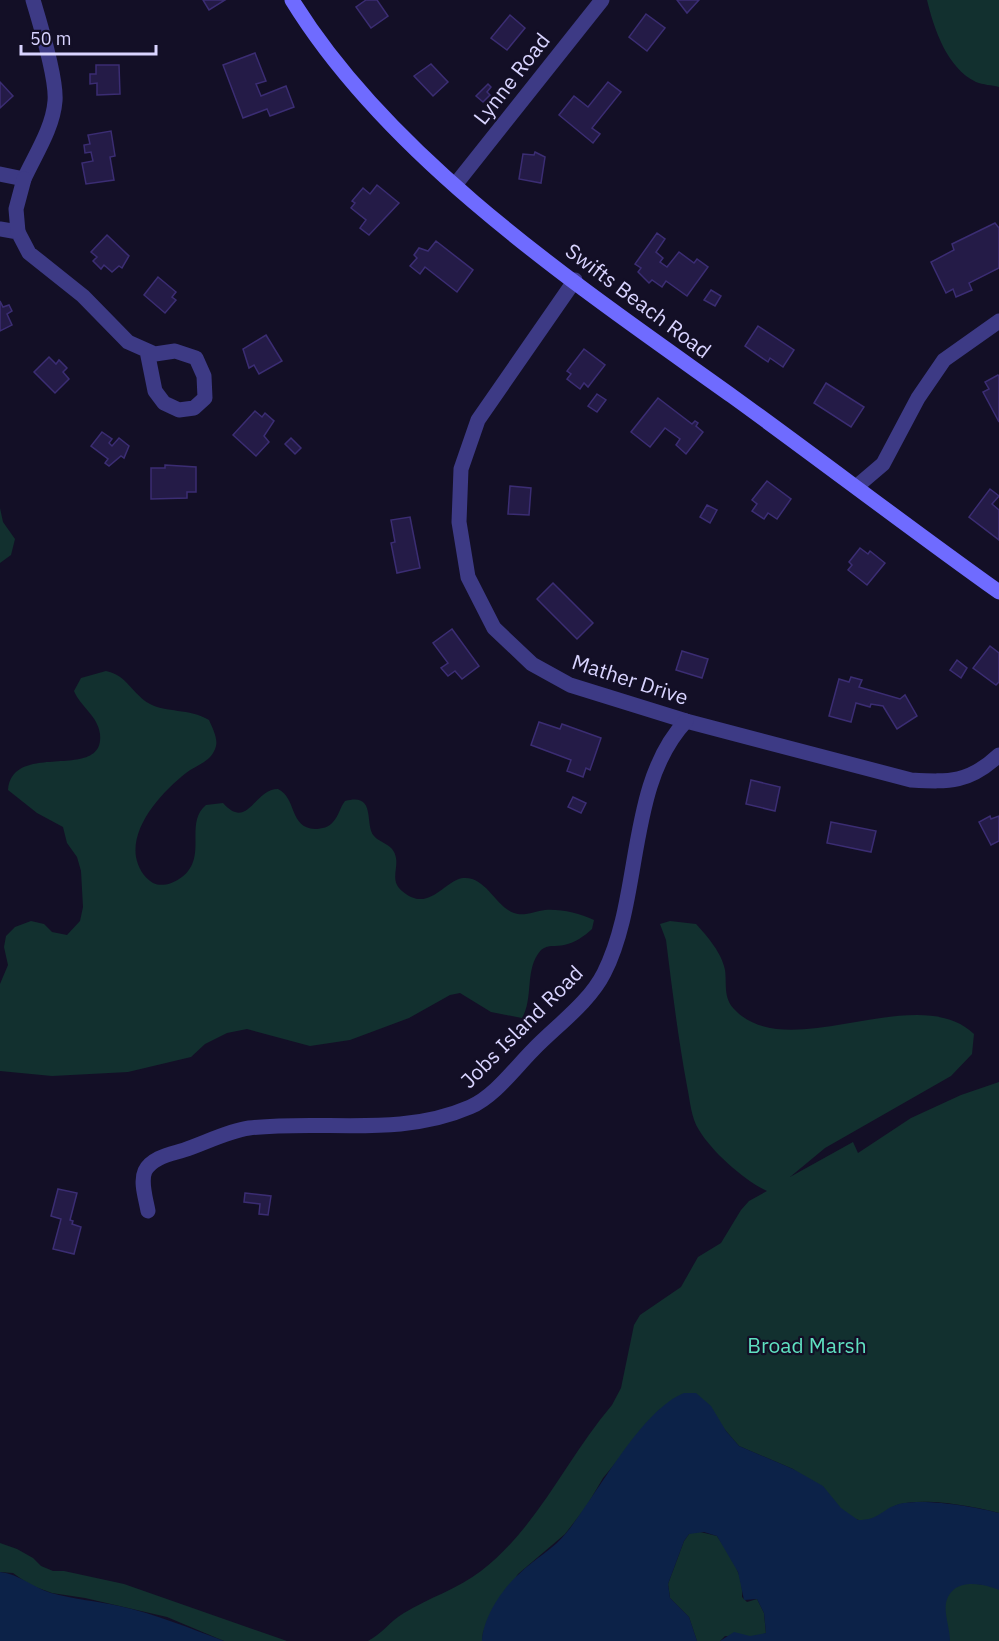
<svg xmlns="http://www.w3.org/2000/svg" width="999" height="1641" font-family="'IBM Plex Sans',sans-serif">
<rect width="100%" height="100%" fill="#130f26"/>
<g fill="#12302f">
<path d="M 927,0 L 999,0 L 999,87 C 992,85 983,85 976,82 C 947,68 934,29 927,0 Z"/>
<path d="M 0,508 L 3,522 L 15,539 L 11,555 L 0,563 Z"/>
<path d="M 106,671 C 127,675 133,695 150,704 C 166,713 189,708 209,720 C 212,727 218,738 216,746 C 212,762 196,765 186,773 C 163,791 131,825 136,857 C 138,867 143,877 153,883 C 161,887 172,884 179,879 C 210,859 183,824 206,805 L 223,803 C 248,831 254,789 278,789 C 297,798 289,828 315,829 C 322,829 329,827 333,822 C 339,816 340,807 345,801 C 377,792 364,824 374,836 C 381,844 394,844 396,858 C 398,870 390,881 402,891 C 429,914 443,881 463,878 C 486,876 495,906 514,913 C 524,917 535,911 545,910 C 561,909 579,913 594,920 L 592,929 C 585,936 574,943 564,945 C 556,947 548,944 541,950 C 524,969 534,998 522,1018 L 491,1012 L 460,993 L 450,995 L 409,1018 L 350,1040 L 310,1046 L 247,1029 L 227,1033 L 205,1044 L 191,1057 L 128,1072 L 52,1076 L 0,1071 L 0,984 L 8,965 L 4,947 L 6,936 L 15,927 L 31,921 L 44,924 L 52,932 L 67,935 L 80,921 L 83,907 L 81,871 L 77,857 L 67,843 L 63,827 L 37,813 L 8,790 C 12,739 105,783 100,734 C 98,716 80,706 74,691 L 81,678 Z"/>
<path d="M 670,921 L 696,924 C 707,936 722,953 725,970 C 727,984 723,997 734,1009 C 788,1067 916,979 974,1034 L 972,1054 L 951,1076 L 825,1148 L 790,1177 L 853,1142 L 858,1153 L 911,1118 L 961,1095 L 999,1082 L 999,1513 C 972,1506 924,1497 897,1505 C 880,1511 875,1528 850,1517 L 793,1469 L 739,1446 L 714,1417 L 660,1409 L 603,1478 L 586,1507 L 565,1534 L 518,1574 L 483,1632 L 482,1641 L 368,1641 C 382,1634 390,1621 404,1613 C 428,1598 458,1589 481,1571 C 538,1527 566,1459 612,1405 L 621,1388 L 634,1325 L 640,1315 L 681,1287 L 698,1257 L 721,1243 L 741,1210 L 749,1201 L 767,1191 C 745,1181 712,1152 699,1130 C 691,1118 690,1100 687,1086 C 678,1037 672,989 666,940 L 660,924 Z"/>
<path d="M 696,1531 L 717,1536 C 729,1554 744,1574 742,1597 L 747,1602 L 757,1599 L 764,1613 L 766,1633 L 758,1636 L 725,1636 L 720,1641 L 697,1641 L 689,1617 L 670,1598 L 668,1584 L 684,1541 L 689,1534 Z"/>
<path d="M 0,1543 L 17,1549 L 33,1558 L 41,1566 L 53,1571 L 64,1571 L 124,1584 L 287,1641 L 224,1641 L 167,1617 L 85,1598 L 52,1593 L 30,1585 L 13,1573 L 0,1572 Z"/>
<path d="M 955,1582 L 999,1586 L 999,1641 L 943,1641 L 945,1587 Z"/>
</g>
<g fill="#0c2248">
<path d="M 684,1393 L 696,1393 L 711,1406 L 726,1431 L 739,1446 L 793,1469 L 823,1486 L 841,1508 L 858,1520 C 879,1520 880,1511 896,1505 C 919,1497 976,1507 999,1513 L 999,1590 C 982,1583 952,1577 946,1603 C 944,1614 950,1629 950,1641 L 720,1641 L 734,1632 L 750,1636 L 766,1633 L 764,1613 L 757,1599 L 744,1600 L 738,1572 L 717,1536 L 704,1532 L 689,1534 L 684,1541 L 668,1584 L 670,1598 L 689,1617 L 697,1641 L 482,1641 C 483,1618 502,1589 519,1574 C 534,1559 554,1549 567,1532 C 597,1495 641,1410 684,1393 Z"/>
<path d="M 0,1572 C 19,1574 32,1587 51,1593 C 72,1599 97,1601 119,1606 C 156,1614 189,1628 224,1641 L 0,1641 Z"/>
</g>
<g fill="#241b47" stroke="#3b2d73" stroke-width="1.5">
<path d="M 203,0 L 225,0 L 209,10 Z"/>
<path d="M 366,0 L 377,0 L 388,16 L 371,28 L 356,7 Z"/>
<path d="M 677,0 L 699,0 L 687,13 Z"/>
<path d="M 646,14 L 665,28 L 647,51 L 629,37 Z"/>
<path d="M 510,15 L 525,28 L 507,50 L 491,38 Z"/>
<path d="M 255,53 L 266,81 L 256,84 L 261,96 L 286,86 L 294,107 L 270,116 L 267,109 L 243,118 L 223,65 Z"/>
<path d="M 431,64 L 448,82 L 433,96 L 414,76 Z"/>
<path d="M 96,65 L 119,65 L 120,94 L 97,95 L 97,83 L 90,84 L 90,74 L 96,74 Z"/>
<path d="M 0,82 L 13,96 L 0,108 Z"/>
<path d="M 608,82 L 621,92 L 592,128 L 600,134 L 593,143 L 559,115 L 574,96 L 588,107 Z"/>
<path d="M 488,84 L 491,87 L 487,92 L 490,95 L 483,102 L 476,96 Z"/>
<path d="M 111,131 L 115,156 L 110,157 L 114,180 L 86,184 L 82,163 L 93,161 L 91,152 L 85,153 L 84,145 L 90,144 L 88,135 Z"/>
<path d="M 535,152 L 545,157 L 541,183 L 519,179 L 523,154 L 534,155 Z"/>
<path d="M 377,185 L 399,203 L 369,235 L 360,228 L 366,220 L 351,208 L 355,203 L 352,201 L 363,188 L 370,194 Z"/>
<path d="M 995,223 L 999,228 L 999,268 L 969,283 L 972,290 L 956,297 L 953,289 L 946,293 L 931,262 L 954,250 L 952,244 Z"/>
<path d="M 657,233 L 665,239 L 656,252 L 663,258 L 660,262 L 667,267 L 679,252 L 694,263 L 697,259 L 708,267 L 687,296 L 666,281 L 662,287 L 652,280 L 649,283 L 638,272 L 641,268 L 635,264 Z"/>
<path d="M 107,235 L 129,256 L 122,268 L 119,266 L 112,272 L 104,265 L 101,269 L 93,261 L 97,257 L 91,252 Z"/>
<path d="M 436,241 L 473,270 L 457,292 L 425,267 L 420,274 L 410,266 L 417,258 L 414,255 L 419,248 L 428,251 Z"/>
<path d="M 158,277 L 176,292 L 172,297 L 176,300 L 165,313 L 144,295 Z"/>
<path d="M 711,290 L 721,296 L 715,306 L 704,300 Z"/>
<path d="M 0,301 L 3,307 L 9,305 L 12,311 L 7,314 L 12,325 L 0,331 Z"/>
<path d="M 758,326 L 794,350 L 783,367 L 770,358 L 768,362 L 745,346 Z"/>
<path d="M 266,335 L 282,361 L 259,374 L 254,365 L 249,368 L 243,349 Z"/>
<path d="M 584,349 L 605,365 L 588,387 L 584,383 L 580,389 L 567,379 L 571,374 L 567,371 Z"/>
<path d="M 49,357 L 56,364 L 59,360 L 67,368 L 63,372 L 69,379 L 55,393 L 34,372 Z"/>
<path d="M 998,375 L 999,376 L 999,422 L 983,392 L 989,389 L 985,382 Z"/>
<path d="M 826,383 L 864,407 L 851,427 L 814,403 Z"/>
<path d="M 597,394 L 606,400 L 597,412 L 588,406 Z"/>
<path d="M 658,398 L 692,424 L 695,421 L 698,423 L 696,426 L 703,432 L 686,454 L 676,445 L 680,439 L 665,428 L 650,447 L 631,432 Z"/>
<path d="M 255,411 L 262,417 L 265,413 L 274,421 L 264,436 L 269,442 L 256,456 L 233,435 Z"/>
<path d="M 102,432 L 112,439 L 109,443 L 112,446 L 119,438 L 129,446 L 124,458 L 121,456 L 109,466 L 105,463 L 108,459 L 91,446 Z"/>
<path d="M 291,438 L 301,448 L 295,454 L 285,444 Z"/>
<path d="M 165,465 L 196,467 L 196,492 L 187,492 L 187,498 L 151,499 L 151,468 L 165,468 Z"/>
<path d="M 767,481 L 791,499 L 777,519 L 768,513 L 764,519 L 752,511 L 757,504 L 752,500 Z"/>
<path d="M 510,486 L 531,488 L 529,515 L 508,514 Z"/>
<path d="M 990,489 L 999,496 L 992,504 L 999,510 L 999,540 L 969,517 Z"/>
<path d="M 707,505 L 717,510 L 710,523 L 700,517 Z"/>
<path d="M 410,517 L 420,568 L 397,573 L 391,543 L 395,542 L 391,520 Z"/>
<path d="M 860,548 L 868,554 L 870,551 L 885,563 L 867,585 L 848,570 L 852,565 L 849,562 Z"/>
<path d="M 553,583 L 593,623 L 577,639 L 537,599 Z"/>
<path d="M 452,629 L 479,666 L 462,679 L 455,671 L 448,676 L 441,668 L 448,663 L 433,643 Z"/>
<path d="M 990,646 L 999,653 L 999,682 L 996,685 L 973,668 Z"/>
<path d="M 682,651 L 708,659 L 702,678 L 676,670 Z"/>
<path d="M 957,660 L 967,668 L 961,678 L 950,670 Z"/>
<path d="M 851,677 L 862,680 L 859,687 L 900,699 L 905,695 L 917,716 L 897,729 L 883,706 L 871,704 L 870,707 L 856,703 L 851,722 L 829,716 L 839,679 L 849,682 Z"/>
<path d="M 539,722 L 560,729 L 562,724 L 601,738 L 590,770 L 586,768 L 583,777 L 567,771 L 571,760 L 531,745 Z"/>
<path d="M 751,780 L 780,787 L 775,811 L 746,804 Z"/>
<path d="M 573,797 L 586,803 L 581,813 L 568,807 Z"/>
<path d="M 990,816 L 991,819 L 999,816 L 999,841 L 991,845 L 979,822 Z"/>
<path d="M 831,822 L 876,831 L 871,852 L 827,843 Z"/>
<path d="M 58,1189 L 77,1193 L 70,1220 L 73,1221 L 72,1224 L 81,1227 L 74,1254 L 53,1249 L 61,1219 L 51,1216 Z"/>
<path d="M 245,1193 L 271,1196 L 268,1215 L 259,1214 L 260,1204 L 244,1202 Z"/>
</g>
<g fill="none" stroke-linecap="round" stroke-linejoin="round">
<g stroke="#3d3a85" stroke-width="15">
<path d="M 0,174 L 24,179 C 35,155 53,128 55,101 C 57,79 40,23 33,0"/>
<path d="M 455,185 L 602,0"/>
<path d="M 0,229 L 18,232 L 29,253 L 83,296 L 128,342 L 155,354 L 175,351 L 196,358 L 204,376 L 205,398 L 194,408 L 179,410 L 164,403 L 155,391 L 147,351"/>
<path d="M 18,232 L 16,209 L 24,179"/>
<path d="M 575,280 L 478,420 L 461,469 L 459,522 L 468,577 L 494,628 L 532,664 L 570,685 L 686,721 L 911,780 C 950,782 969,783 999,755"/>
<path d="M 856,487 L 883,464 L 918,398 L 944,360 L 999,321"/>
<path d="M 148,1211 C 146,1199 140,1182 145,1171 C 152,1157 172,1154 184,1150 C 205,1143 228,1131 249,1128 C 323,1119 399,1138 470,1107 C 494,1097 515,1068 533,1050 C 556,1026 589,1003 604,973 C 643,896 626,785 686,721"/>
</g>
<path stroke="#6f6bff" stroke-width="15" d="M 292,0 C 391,161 581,288 732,396 C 822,461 909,528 999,592"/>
</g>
<g text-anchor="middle" stroke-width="4.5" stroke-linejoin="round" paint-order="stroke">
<g font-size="21" fill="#d9d4ff" stroke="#130f26">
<text transform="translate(512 79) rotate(-52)" y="7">Lynne Road</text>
<text transform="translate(638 301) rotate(37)" y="7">Swifts Beach Road</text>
<text transform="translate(630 680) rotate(18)" y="7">Mather Drive</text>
<text transform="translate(522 1027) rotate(-45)" y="7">Jobs Island Road</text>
</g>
<g font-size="21" fill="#5fe0c0" stroke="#130f26">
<text x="807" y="1353">Broad Marsh</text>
</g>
</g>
<path d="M21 45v9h135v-9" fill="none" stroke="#d9d4ff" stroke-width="3"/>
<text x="30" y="45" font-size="18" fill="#d9d4ff" stroke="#130f26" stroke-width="4.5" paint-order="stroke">50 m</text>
</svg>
